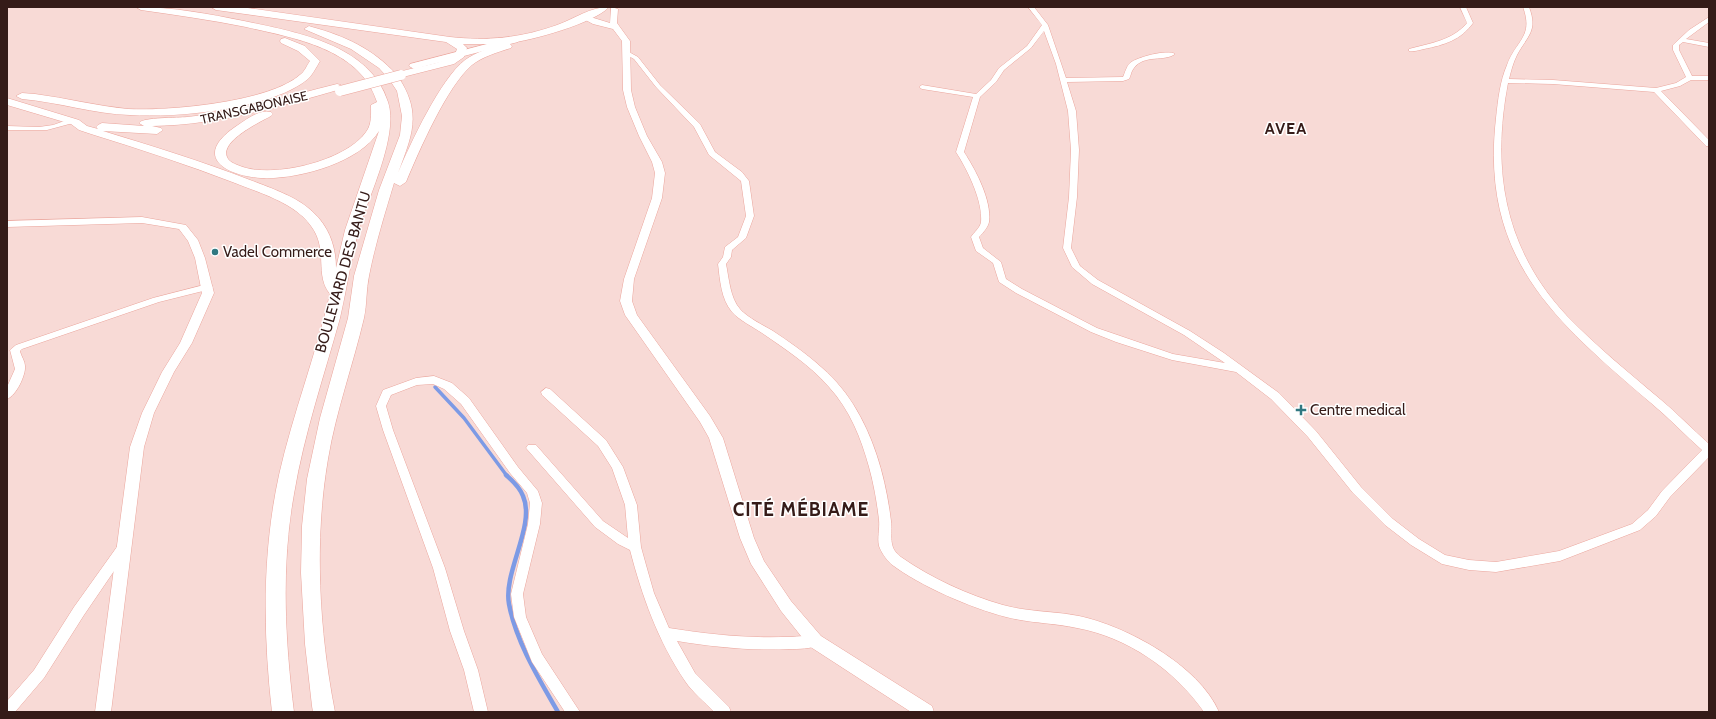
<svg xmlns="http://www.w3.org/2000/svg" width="1716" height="719" font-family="Cabin,sans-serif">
<rect width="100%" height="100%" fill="#f8dad6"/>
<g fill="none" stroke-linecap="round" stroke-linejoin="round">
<path stroke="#7d9ae5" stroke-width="3.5" d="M 435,387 L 464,418 L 507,476"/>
<path stroke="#7d9ae5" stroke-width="4.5" d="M 506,475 C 513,481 520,488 523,496 C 536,525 503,572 509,604 C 516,642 539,679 558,712"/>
<g stroke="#eba59c" stroke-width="1">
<g id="minor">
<path d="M 1028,7 L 1034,7 L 1048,25 L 1066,78 L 1123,77 C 1125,73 1126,67 1130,63 C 1137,57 1168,49 1175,54 C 1165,62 1144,54 1134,68 C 1131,71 1131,76 1129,79 L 1123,81 L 1067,82 L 1076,111 L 1079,150 L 1077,197 L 1071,248 L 1080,266 L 1098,280 L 1190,331 L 1224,353 L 1279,393 L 1316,431 L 1361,487 L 1393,519 L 1419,539 L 1445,555 L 1469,560 L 1496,562 L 1559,551 L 1632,524 L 1648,510 L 1662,491 L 1702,450 C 1685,435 1669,418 1651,403 C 1554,320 1480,258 1496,118 C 1498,100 1500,81 1507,65 C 1516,40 1534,37 1523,7 L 1529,7 C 1538,31 1528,35 1517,55 C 1513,63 1511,71 1509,79 L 1553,80 L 1656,88 L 1676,83 L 1686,77 L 1673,50 L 1673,45 L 1689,30 L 1709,17 L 1709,22 L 1686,39 L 1709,43 L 1709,47 L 1683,42 L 1679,45 L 1679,50 L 1692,76 L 1709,76 L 1709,80 L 1691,80 L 1680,86 L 1661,91 L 1709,140 L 1709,146 L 1706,146 L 1654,92 L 1553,84 L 1508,83 C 1491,171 1505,250 1567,316 C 1596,346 1628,372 1660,399 C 1677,413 1692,429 1709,444 L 1709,457 L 1670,497 L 1656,516 L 1640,530 L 1560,561 L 1496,572 L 1469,570 L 1442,564 L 1411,545 L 1385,525 L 1353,493 L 1308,437 L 1271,399 L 1236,372 L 1172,360 L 1116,342 L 1091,332 L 1016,293 L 999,282 L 993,263 L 976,251 L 971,237 C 974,232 980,228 981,222 C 983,201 967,169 956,152 L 973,97 L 922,89 L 919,87 L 922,85 L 976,94 L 991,80 L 999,68 L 1027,46 L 1042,25 ZM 1044,31 L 1056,64 L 1068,111 L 1071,150 L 1069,197 L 1063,248 L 1072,267 L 1092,284 L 1184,335 L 1225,363 L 1173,354 L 1097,328 L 1022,289 L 1006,279 L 1001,262 L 983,248 L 979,237 C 983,233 988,227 989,222 C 992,200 975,169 964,152 L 980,97 L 996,82 L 1004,70 L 1031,48 Z"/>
<path d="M 1460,7 L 1466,7 L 1473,23 C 1461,40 1444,45 1424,49 C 1419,50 1414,52 1409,51 L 1409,49 C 1430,43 1452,41 1467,23 Z"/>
<path d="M 625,52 L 629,52 L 638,57 L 660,85 L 700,124 L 715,152 L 742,172 L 749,181 L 754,216 L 746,238 L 732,250 L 731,257 L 726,264 C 729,278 730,298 740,309 C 748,318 763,325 773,331 C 803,351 834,373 853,404 C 875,439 886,480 891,521 C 893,535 887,547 901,557 C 931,578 968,595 1003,605 C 1028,612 1054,611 1079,616 C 1126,626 1199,665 1219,712 L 1204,712 C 1175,670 1127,637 1077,628 C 1054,623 1029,623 1006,617 C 971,608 920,586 891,564 C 886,559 881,552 879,546 C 877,538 880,529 879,520 C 877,503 874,485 869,467 C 861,438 850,410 829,387 C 810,365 785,349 762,333 C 753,327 739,320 732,312 C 721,299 720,280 718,264 L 723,257 L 725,247 L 738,237 L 746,216 L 741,181 L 709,155 L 694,127 L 656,87 L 634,59 L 625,54 Z"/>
<path d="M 70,119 L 73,119 L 73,123 L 47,130 L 7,130 L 7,126 L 39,127 L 53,125 Z"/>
<path d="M 208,284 L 213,287 L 211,289 L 159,302 L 22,349 L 20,351 C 21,356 25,361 25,366 C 26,375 16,396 7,399 L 7,387 L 15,369 L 10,350 L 16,345 L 153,298 Z"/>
<path d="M 434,376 L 452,383 L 469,398 L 518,467 L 538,491 L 542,503 L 540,524 L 523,594 L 526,617 L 542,654 L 580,712 L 565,712 L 532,662 L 514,617 L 511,594 L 528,524 L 530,503 L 527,493 L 510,473 L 461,404 L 444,389 L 433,384 L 417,385 L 391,395 L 386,406 L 393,430 L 445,568 L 464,631 L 478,670 L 488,712 L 474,712 L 464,670 L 450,631 L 433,568 L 383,430 L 376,406 L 383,390 L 416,378 Z"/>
<path d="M 546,388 L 550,389 L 606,440 L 623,467 L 637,505 L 641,547 L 646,565 L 654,593 L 669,628 C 718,636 766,640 815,635 L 820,637 L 822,641 L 820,645 C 810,649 799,649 789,649 C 752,651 714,647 677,641 L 695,673 L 729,707 L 731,712 L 714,712 C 705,702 692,692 685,681 C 658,641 642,596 630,550 L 618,544 L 595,527 L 526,448 L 528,445 L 536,445 L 603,521 L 628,538 L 625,505 L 612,468 L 598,446 L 542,395 L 541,392 Z"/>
<path d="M 123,543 L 127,544 L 129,548 L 127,552 L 84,615 L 44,678 L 15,712 L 7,712 L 7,701 L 34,670 L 74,607 L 119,544 Z"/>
</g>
</g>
<g stroke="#eba59c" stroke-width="1">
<g id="tertiary">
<path d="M 611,7 L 618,9 L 617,23 L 630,41 L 631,90 L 635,107 L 647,136 L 662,162 L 665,173 L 662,198 L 634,279 L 632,301 L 637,315 L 710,416 L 723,438 L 754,538 L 764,561 L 791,601 L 821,636 L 932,706 L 934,712 L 911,712 L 809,646 L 781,611 L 751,564 L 740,538 L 709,438 L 700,422 L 625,315 L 620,301 L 624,279 L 652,198 L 655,173 L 652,162 L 639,136 L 627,107 L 623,90 L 622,41 L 613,29 L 593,24 L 580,17 L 584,15 L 610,23 Z"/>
<path d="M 142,217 L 186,225 L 198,240 L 205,258 L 214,293 L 192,343 L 174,372 L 154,413 L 144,447 L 111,712 L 95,712 L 130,447 L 142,413 L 162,372 L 180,343 L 202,293 L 195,258 L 188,241 L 179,229 L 142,223 L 7,227 L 7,221 Z"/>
</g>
</g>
<g stroke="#eba59c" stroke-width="1">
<path id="primary" d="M 514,37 L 519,40 L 518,42 L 414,69 L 409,66 L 410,64 Z"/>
</g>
<g stroke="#eba59c" stroke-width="1">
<g id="trunk">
<path d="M 136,7 C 173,7 209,14 244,21 C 295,32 370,44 388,102 C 399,135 369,195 359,229 C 351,258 347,288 340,318 C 324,376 304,434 294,494 C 281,566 285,640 294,712 L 272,712 C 263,633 262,553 279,475 C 293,413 316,355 330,294 C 314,275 329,250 311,226 C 295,203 260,193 235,183 C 188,165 140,149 91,134 L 79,130 L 71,124 L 7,105 L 7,98 L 79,120 L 87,126 L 98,129 L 96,127 L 98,125 L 102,123 L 144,126 L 139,123 C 143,117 178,118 187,117 C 238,113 287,96 337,84 L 341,85 L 342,87 L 341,89 C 279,107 217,125 152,126 L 161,128 L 163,130 L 157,134 L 103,131 C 152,146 201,161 250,180 C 266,186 294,196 307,207 C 327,222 336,244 336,268 L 345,230 L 379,131 C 360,163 296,180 261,178 C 221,175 193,154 238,125 C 247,119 260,109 271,112 L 273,114 L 271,116 C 260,122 220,141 227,157 C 229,162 235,164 240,166 C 272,179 346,161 366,132 C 372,124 371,114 371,105 L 377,102 C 360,48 293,38 246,27 C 211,20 176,15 141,10 Z"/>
<path d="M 211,7 L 241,7 L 450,37 C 487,41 521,38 557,25 C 574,19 590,7 609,7 C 595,23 530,41 509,43 L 512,46 L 511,48 C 498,52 482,57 472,65 C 447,86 419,151 406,182 L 400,186 L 394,183 C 385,213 375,245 369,276 C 366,290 367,304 364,318 C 353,365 336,411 328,459 C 314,541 319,630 335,712 L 313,712 L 312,706 L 305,644 L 301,573 L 302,526 L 307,479 L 320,418 L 348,318 L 354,276 L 379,190 L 400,135 L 402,116 L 397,91 L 389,79 L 379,68 L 351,49 L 304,29 L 309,26 L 312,27 C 345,36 373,49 396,74 C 409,66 454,65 457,49 L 446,42 L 216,10 ZM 463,44 L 502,44 C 490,48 476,52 465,60 C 441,78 410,144 398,173 C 412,135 422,114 399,78 L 454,64 L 464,57 L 467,48 Z"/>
<path d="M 285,38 L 305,46 L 320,61 C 317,66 313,74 308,79 C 272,109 177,118 130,115 C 94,114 58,102 22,99 L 16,96 L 22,93 L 35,94 C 66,98 97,106 128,109 C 170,111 271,102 301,74 C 305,71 307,65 310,61 L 298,51 L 281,43 L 280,41 L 281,39 Z"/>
</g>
</g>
<use href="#minor" fill="#fff" fill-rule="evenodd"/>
<use href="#tertiary" fill="#fff" fill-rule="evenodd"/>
<use href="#primary" fill="#fff" fill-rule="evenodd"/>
<use href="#trunk" fill="#fff" fill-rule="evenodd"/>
<g stroke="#eba59c" stroke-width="11" stroke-linecap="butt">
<path id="trunk-bridge" d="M 340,91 L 401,75"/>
</g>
<use href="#trunk-bridge" stroke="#fff" stroke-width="10"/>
</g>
<g fill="#307881" stroke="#fff" stroke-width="1.5">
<circle cx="215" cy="252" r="4"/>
<path d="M1299 404h4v4h4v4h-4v4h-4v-4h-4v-4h4z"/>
</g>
<g text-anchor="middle" stroke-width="3" stroke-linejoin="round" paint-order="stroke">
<g font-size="13" fill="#351b18" stroke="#fff">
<text transform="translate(254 107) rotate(-13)" y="5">TRANSGABONAISE</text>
</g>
<g font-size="15" fill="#351b18" stroke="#fff" text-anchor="start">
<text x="223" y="257">Vadel Commerce</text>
<text x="1310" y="415">Centre medical</text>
</g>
<g font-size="15" fill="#351b18" stroke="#fff">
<text transform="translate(343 272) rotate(-74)" y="5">BOULEVARD DES BANTU</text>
</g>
<g font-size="16" font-weight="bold" letter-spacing="1" fill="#351b18" stroke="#fff">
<text x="1286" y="134">AVEA</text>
</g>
<g font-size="19" font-weight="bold" letter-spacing="1" fill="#351b18" stroke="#fff">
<text x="801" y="516">CITÉ MÉBIAME</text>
</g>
</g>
<rect width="1716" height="719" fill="none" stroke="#351b18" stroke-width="16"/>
</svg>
